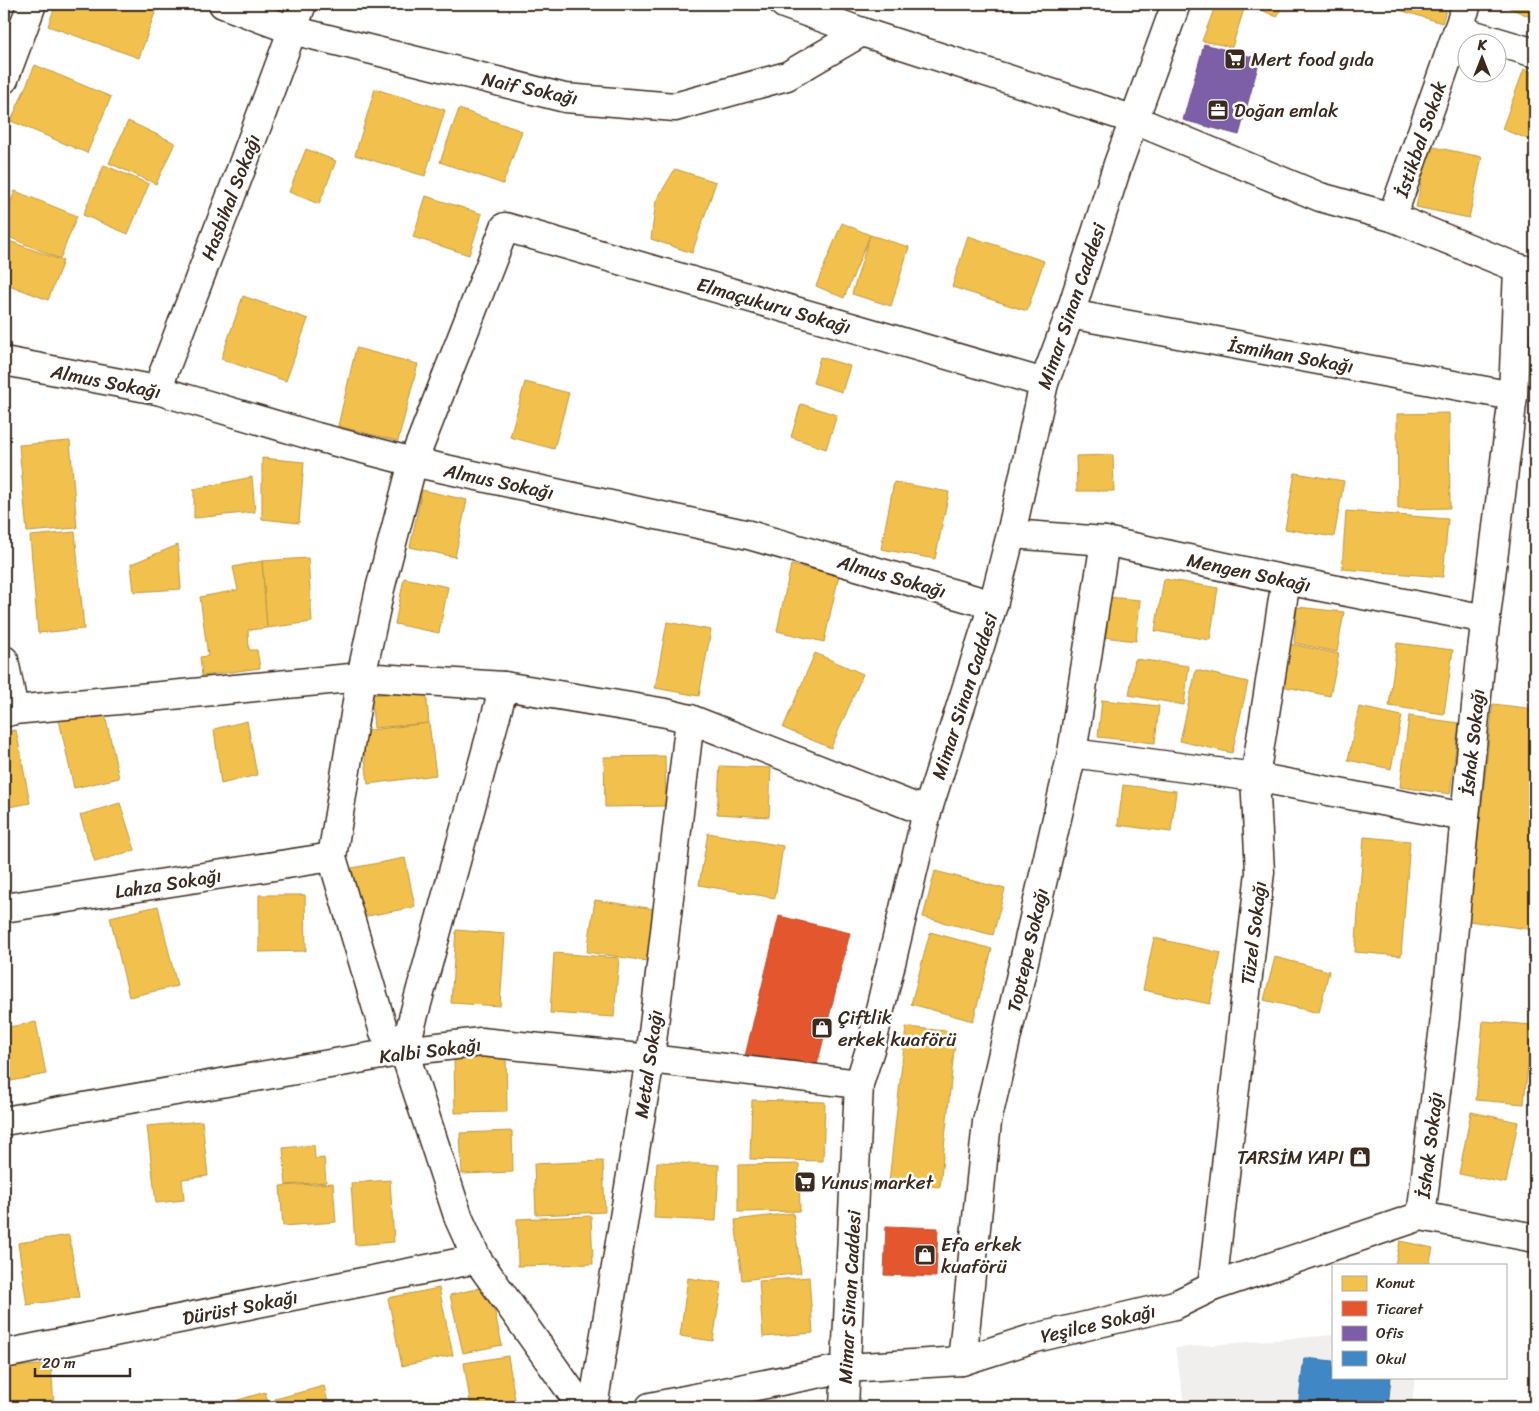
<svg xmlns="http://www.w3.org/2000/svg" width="1539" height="1411" font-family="Sriracha,sans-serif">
<rect width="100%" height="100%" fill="#fff"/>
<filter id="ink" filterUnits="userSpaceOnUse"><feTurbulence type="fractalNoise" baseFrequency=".02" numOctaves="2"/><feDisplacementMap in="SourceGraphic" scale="10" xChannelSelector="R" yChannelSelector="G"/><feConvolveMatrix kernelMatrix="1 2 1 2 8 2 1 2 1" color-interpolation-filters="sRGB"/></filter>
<g filter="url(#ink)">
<path fill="#f1efee" d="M 1333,1335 L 1333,1377 L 1415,1377 L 1412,1407 L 1185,1407 L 1175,1348 Z"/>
<g fill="#f2c14e" stroke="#bb9440">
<path d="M 56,4 L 158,4 L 139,58 L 48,26 Z"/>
<path d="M 1216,4 L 1227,4 L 1244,9 L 1232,47 L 1202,41 Z"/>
<path d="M 1248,4 L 1283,4 L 1277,17 Z"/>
<path d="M 1394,4 L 1448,4 L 1442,23 L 1393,8 Z"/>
<path d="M 1501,4 L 1535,4 L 1535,19 Z"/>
<path d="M 35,65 L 111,97 L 87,153 L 11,121 Z"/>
<path d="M 1524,69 L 1535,73 L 1535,142 L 1502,129 Z"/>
<path d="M 375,89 L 445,110 L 425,176 L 355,155 Z"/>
<path d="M 459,109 L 522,131 L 503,184 L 440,162 Z"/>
<path d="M 128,121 L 175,143 L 156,184 L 109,163 Z"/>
<path d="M 1429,146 L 1482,157 L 1469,218 L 1416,207 Z"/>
<path d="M 306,149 L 336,161 L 319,204 L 289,192 Z"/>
<path d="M 104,165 L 149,184 L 128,234 L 83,215 Z"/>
<path d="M 675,169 L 716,182 L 692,253 L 651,239 L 656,201 Z"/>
<path d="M 15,191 L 77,216 L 60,259 L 4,235 L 4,219 Z"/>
<path d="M 426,196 L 482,214 L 469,255 L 413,237 Z"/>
<path d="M 842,223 L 870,235 L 844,298 L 816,286 Z"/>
<path d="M 870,235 L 909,247 L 891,306 L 852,294 Z"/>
<path d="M 968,236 L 1044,261 L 1027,311 L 952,287 Z"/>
<path d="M 4,239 L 63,261 L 48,300 L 4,283 Z"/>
<path d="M 243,296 L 308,319 L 286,381 L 221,359 Z"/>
<path d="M 356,348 L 418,364 L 398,441 L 338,426 Z"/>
<path d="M 820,357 L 850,366 L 842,392 L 813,383 Z"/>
<path d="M 525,382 L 569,393 L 554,449 L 510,437 Z"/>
<path d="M 801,404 L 837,415 L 826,449 L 791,437 Z"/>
<path d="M 1449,413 L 1450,508 L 1398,509 L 1397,414 Z"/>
<path d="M 70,441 L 77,528 L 27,532 L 19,445 Z"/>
<path d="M 1113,455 L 1114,491 L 1077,491 L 1076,456 Z"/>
<path d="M 262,458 L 304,462 L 299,523 L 262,519 Z"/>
<path d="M 1295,473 L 1344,481 L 1334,537 L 1285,529 Z"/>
<path d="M 252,477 L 255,512 L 194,518 L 194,489 Z"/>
<path d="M 894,482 L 949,492 L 935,559 L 881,549 Z"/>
<path d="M 422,490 L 467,500 L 455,557 L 410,547 Z"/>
<path d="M 1346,511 L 1448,519 L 1443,577 L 1342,569 Z"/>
<path d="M 75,532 L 84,629 L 38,633 L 30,536 Z"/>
<path d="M 178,545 L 181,589 L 134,592 L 131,564 Z"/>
<path d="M 308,558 L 312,622 L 267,628 L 262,561 Z"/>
<path d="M 262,561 L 267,628 L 248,630 L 249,650 L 257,650 L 260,668 L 202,676 L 200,657 L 208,656 L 200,597 L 238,590 L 233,567 Z"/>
<path d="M 791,565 L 839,575 L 824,642 L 777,631 Z"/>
<path d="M 404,578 L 448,587 L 439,633 L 395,624 Z"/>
<path d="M 1164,579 L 1218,588 L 1210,640 L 1155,631 Z"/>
<path d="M 1107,597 L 1140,600 L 1136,641 L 1103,637 Z"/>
<path d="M 1297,607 L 1344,612 L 1337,652 L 1294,643 Z"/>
<path d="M 667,622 L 711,630 L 699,696 L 655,688 Z"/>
<path d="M 1286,643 L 1339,654 L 1330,696 L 1277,685 Z"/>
<path d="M 1397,643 L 1453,650 L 1444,714 L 1389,706 Z"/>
<path d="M 815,653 L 863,674 L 831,748 L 783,728 Z"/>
<path d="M 1135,659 L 1189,666 L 1184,705 L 1129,695 Z"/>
<path d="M 1196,670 L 1248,682 L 1232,753 L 1180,741 Z"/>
<path d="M 426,690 L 429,723 L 374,728 L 371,695 Z"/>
<path d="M 1102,700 L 1159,706 L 1155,743 L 1098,737 Z"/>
<path d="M 1493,704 L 1535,709 L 1535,930 L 1469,921 Z"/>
<path d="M 103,705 L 119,778 L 74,788 L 58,715 Z"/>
<path d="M 1359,707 L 1402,716 L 1391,769 L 1348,760 Z"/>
<path d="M 1409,716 L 1459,723 L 1450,794 L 1400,787 Z"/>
<path d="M 247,721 L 257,775 L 221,784 L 214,729 Z"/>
<path d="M 429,723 L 436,775 L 368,784 L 362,731 Z"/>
<path d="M 16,730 L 30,803 L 4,808 L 4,732 Z"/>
<path d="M 665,756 L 666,806 L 605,807 L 604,757 Z"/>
<path d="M 720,766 L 771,768 L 769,817 L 717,814 Z"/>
<path d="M 1123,785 L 1176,791 L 1171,832 L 1118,825 Z"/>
<path d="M 120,803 L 135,850 L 95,862 L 80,815 Z"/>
<path d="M 708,833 L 783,846 L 775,898 L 699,885 Z"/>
<path d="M 1364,837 L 1410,841 L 1401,956 L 1355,952 Z"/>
<path d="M 405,858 L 415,907 L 362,917 L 352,868 Z"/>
<path d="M 935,871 L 1005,889 L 993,935 L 923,917 Z"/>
<path d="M 259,895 L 305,895 L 306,951 L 259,952 Z"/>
<path d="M 595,900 L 655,909 L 647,961 L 587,952 Z"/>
<path d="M 158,906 L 177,986 L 129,997 L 110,917 Z"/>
<path d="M 456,930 L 505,934 L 500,1006 L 451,1003 Z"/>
<path d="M 930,932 L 992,949 L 973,1021 L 911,1004 Z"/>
<path d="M 1154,938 L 1221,953 L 1210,1004 L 1143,990 Z"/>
<path d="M 554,953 L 619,958 L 614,1017 L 550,1013 Z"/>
<path d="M 1275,957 L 1329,971 L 1319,1013 L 1264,1000 Z"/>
<path d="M 1483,1021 L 1532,1025 L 1524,1104 L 1476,1100 Z"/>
<path d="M 36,1022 L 46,1074 L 6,1082 L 4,1071 L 4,1028 Z"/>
<path d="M 906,1027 L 956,1032 L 940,1187 L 889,1182 Z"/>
<path d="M 506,1056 L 507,1112 L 455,1113 L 454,1057 Z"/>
<path d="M 752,1100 L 825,1102 L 823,1161 L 750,1159 Z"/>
<path d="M 1471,1112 L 1518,1122 L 1506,1183 L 1459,1174 Z"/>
<path d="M 202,1121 L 208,1176 L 182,1179 L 184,1200 L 156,1203 L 147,1126 Z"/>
<path d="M 512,1131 L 513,1172 L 462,1174 L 460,1133 Z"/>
<path d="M 314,1145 L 315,1159 L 324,1158 L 326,1182 L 286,1185 L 283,1148 Z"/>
<path d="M 603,1161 L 605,1212 L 536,1215 L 534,1164 Z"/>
<path d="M 657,1162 L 719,1165 L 716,1221 L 654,1218 Z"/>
<path d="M 799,1164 L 800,1211 L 738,1212 L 738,1165 Z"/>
<path d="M 390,1180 L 394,1242 L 355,1245 L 351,1183 Z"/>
<path d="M 333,1183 L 336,1222 L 283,1226 L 280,1186 Z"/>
<path d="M 793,1213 L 801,1273 L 742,1280 L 735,1220 Z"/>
<path d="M 591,1216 L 593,1264 L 518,1266 L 517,1219 Z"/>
<path d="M 69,1235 L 79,1297 L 27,1305 L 18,1243 Z"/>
<path d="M 1400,1241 L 1433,1248 L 1429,1265 L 1395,1265 Z"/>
<path d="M 809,1277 L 813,1333 L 763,1337 L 759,1281 Z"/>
<path d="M 688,1278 L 722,1283 L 713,1341 L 680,1336 Z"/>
<path d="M 489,1286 L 502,1345 L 463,1353 L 450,1295 Z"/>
<path d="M 439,1288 L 453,1355 L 402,1366 L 388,1298 Z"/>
<path d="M 508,1356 L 515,1400 L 471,1407 L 464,1363 Z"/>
<path d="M 51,1364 L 54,1406 L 5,1407 L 4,1368 Z"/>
<path d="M 324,1386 L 329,1407 L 277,1407 L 275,1399 Z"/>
<path d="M 265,1392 L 269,1406 L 215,1407 Z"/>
<path d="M 793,1404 L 793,1407 L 744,1407 L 744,1405 Z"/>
</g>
<g fill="#e4572e" stroke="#b14a29">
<path d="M 779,916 L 850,933 L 815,1073 L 745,1056 Z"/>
<path d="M 886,1226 L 938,1228 L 936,1277 L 884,1275 Z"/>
</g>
<path fill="#7b5ea7" stroke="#684e7e" d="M 1204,44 L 1260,59 L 1239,135 L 1183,120 Z"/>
<path fill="#3f88c5" stroke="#3e6c93" d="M 1304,1358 L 1333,1361 L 1333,1377 L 1391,1377 L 1388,1407 L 1298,1407 Z"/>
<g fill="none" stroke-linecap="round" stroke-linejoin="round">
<g stroke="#3b2a1e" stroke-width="31">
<g id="minor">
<path d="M 223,4 L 292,30 L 565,98 L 675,107 L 787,76 L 862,32"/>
<path d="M 784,4 L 862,32 L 1135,120 L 1320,197 L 1392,217 L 1518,268 L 1535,272"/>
<path d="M 1458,30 L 1535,53"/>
<path d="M 4,79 L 32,4"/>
<path d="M 1392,217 L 1467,4"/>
<path d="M 1070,314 L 1513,396"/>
<path d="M 4,361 L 157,390 L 317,437 L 413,462 L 749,535 L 993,605"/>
<path d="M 157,390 L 243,164 L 302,4"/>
<path d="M 1011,534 L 1105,541 L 1286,580 L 1486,619"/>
<path d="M 4,660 L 14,710"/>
<path d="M 4,713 L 14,710 L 361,677 L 504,686 L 666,713 L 690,719 L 927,812"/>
<path d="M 1072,753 L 1255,777 L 1465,817"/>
<path d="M 4,908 L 332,857"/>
<path d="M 404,1051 L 504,686"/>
<path d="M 4,1121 L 404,1051 L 481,1042 L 650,1059 L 859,1084"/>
<path d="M 1421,1216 L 1445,1018 L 1480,666 L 1513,396 L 1518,268"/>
<path d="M 1212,1287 L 1260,872 L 1255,777 L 1286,580"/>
<path d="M 4,1354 L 477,1259"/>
<path d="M 962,1361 L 987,1122 L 1072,753 L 1105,541"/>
<path d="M 582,1407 L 477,1259 L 459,1219 L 404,1051 L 384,1032 L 332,857 L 361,677 L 380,589 L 413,462 L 505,227 L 1044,383"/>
<path d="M 593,1407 L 650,1059 L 690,719"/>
<path d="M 650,1407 L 846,1368 L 962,1361 L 1031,1339 L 1175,1305 L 1212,1287 L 1421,1216 L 1535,1238"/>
</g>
</g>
<g stroke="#3b2a1e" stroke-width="31">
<path id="tertiary" d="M 844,1407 L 859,1084 L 872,1043 L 927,812 L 993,605 L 1011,534 L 1044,383 L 1070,314 L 1118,164 L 1176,4"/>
</g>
<use href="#minor" stroke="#fff" stroke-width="28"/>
<use href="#tertiary" stroke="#fff" stroke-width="28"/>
</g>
</g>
<defs>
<g id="supermarket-square" transform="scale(1.125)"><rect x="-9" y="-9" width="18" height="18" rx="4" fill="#3b2a1e" stroke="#fff"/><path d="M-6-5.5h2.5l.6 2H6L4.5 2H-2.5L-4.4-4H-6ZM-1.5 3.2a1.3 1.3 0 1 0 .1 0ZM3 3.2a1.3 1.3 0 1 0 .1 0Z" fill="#fff"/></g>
<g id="office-square" transform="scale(1.125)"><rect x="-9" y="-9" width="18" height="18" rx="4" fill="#3b2a1e" stroke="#fff"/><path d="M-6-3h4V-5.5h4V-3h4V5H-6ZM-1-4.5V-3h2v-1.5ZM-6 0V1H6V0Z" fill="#fff"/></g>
<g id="shop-square" transform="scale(1.125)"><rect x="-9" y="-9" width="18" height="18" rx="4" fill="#3b2a1e" stroke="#fff"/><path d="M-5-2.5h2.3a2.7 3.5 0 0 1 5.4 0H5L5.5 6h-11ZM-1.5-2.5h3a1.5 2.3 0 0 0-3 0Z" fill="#fff"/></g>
</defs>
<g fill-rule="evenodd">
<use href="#supermarket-square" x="1235" y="59"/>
<use href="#office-square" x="1218" y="110"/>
<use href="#shop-square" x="822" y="1028"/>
<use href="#shop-square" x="1360" y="1157"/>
<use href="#supermarket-square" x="805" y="1182"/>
<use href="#shop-square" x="925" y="1255"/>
</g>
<g text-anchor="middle" stroke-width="5" stroke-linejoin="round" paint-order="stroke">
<g font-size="19" fill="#3b2a1e" stroke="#fff" text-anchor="start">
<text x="1251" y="66">Mert food gıda</text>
<text x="1234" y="117">Doğan emlak</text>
<text x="838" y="1024">Çiftlik<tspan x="838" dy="22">erkek kuaförü</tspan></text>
<text x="1344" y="1164" text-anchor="end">TARSİM YAPI</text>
<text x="821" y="1189">Yunus market</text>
<text x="941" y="1251">Efa erkek<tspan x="941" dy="22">kuaförü</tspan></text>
</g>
<g font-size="19" fill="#3b2a1e" stroke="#fff">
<text transform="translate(530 88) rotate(12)" y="7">Naif Sokağı</text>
<text transform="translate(1420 139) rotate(-71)" y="7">İstikbal Sokak</text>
<text transform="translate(230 197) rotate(-69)" y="7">Hasbihal Sokağı</text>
<text transform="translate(774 305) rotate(16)" y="7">Elmaçukuru Sokağı</text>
<text transform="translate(1071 306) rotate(-71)" y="7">Mimar Sinan Caddesi</text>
<text transform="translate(1291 355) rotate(10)" y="7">İsmihan Sokağı</text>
<text transform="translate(106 381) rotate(11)" y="7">Almus Sokağı</text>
<text transform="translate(499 481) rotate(12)" y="7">Almus Sokağı</text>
<text transform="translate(1249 572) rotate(12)" y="7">Mengen Sokağı</text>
<text transform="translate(892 576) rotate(16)" y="7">Almus Sokağı</text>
<text transform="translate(964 696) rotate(-72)" y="7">Mimar Sinan Caddesi</text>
<text transform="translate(1472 742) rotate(-84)" y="7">İshak Sokağı</text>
<text transform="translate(168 883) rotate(-9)" y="7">Lahza Sokağı</text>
<text transform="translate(1253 933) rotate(-83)" y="7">Tüzel Sokağı</text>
<text transform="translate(1027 950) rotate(-77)" y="7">Toptepe Sokağı</text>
<text transform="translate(430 1050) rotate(-7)" y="7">Kalbi Sokağı</text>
<text transform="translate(648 1064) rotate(-82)" y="7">Metal Sokağı</text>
<text transform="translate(1429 1145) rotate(-83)" y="7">İshak Sokağı</text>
<text transform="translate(849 1297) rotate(-87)" y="7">Mimar Sinan Caddesi</text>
<text transform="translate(240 1307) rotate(-11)" y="7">Dürüst Sokağı</text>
<text transform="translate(1098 1323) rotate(-13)" y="7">Yeşilce Sokağı</text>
</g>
</g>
<rect width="1539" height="1411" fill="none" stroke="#fff" stroke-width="20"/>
<rect x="10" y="10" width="1519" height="1391" fill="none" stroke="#3b2a1e" stroke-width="2" filter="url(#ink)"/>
<rect x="1332" y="1264" width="175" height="115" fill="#ffffff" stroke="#b1aaa5"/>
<rect x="1342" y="1276" width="25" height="15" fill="#f2c14e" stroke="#b1aaa5"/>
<text x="1376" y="1288" font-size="15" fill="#3b2a1e">Konut</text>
<rect x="1342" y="1301" width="25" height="15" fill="#e4572e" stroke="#b1aaa5"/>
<text x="1376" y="1314" font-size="15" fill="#3b2a1e">Ticaret</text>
<rect x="1342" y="1326" width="25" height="15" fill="#7b5ea7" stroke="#b1aaa5"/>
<text x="1376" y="1338" font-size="15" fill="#3b2a1e">Ofis</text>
<rect x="1342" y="1351" width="25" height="15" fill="#3f88c5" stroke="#b1aaa5"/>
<text x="1376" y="1364" font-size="15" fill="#3b2a1e">Okul</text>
<g transform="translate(1482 58)"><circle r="24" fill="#ffffff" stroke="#b1aaa5"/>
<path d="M0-4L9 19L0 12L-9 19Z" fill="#3b2a1e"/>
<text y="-8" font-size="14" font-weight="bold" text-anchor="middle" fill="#3b2a1e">K</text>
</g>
<path d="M35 1368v8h95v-8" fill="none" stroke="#3b2a1e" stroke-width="2.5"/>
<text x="42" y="1368" font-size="15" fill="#3b2a1e" stroke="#ffffff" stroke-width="4" paint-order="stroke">20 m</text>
</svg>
